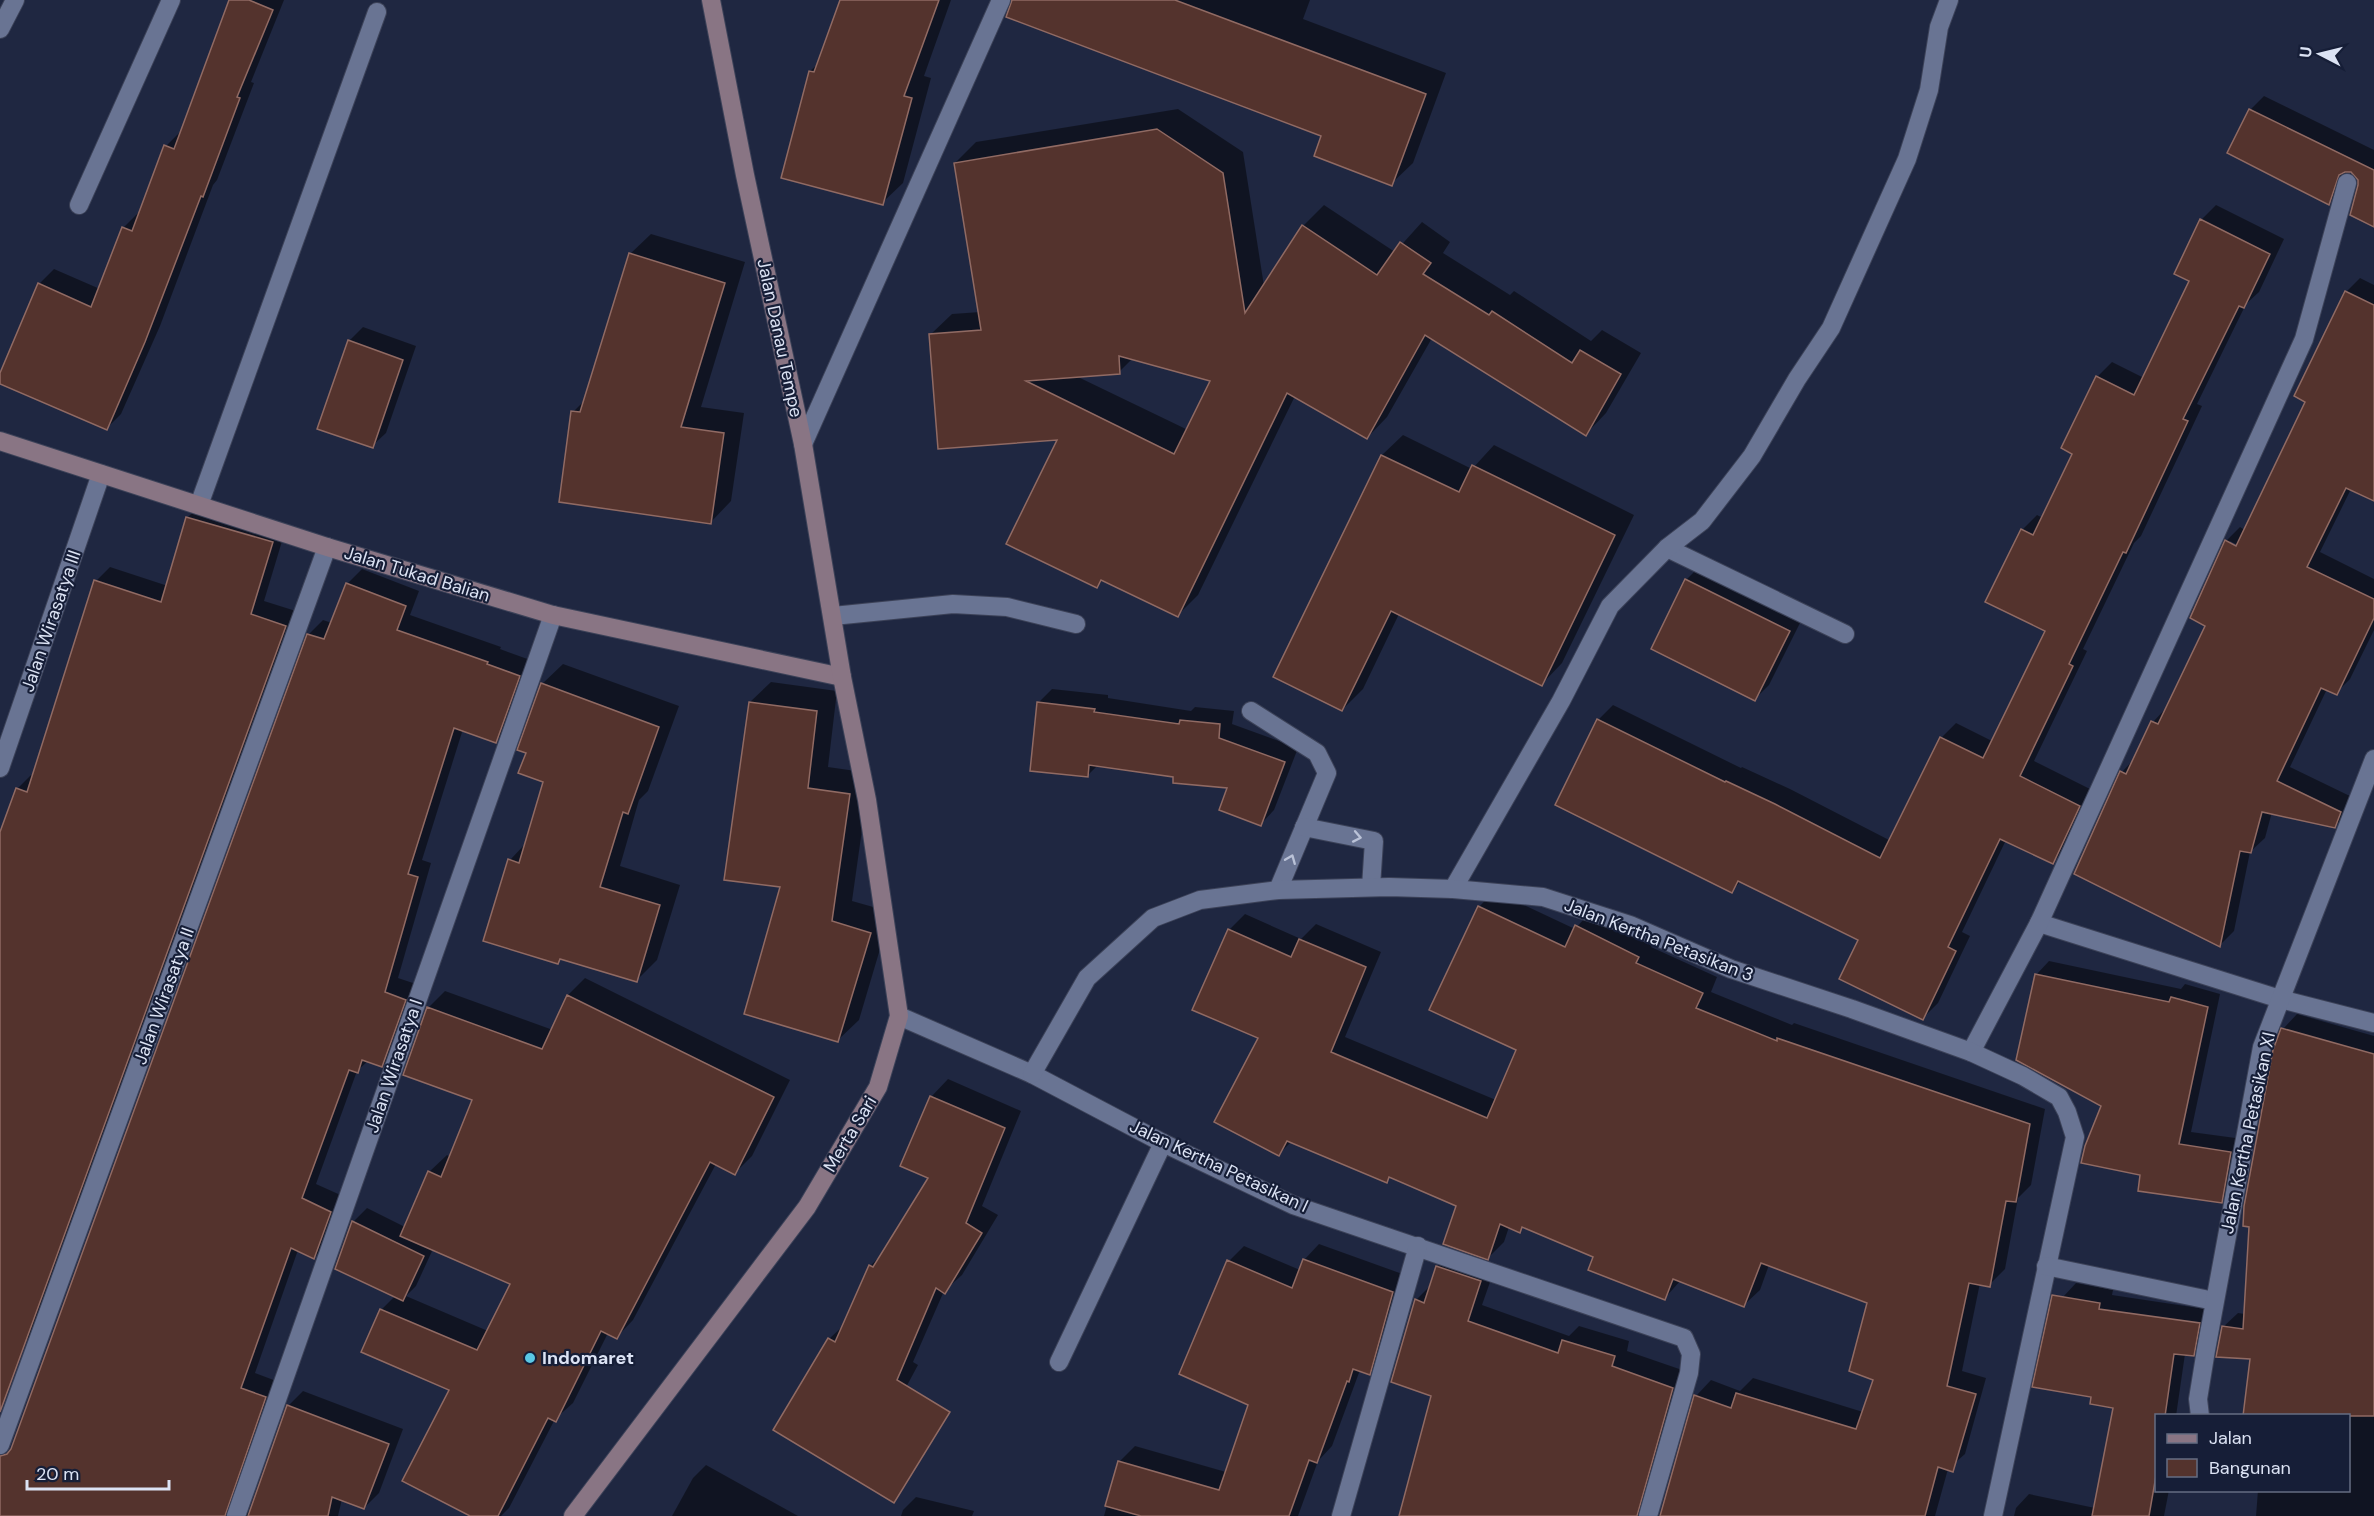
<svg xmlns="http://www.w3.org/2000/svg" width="2374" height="1516" font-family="'DM Sans',sans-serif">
<rect width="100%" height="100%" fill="#1f2741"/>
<g fill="#0007" fill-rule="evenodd">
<path d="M 231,0 L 284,0 L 251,82 L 254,83 L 217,180 L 213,185 L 160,326 L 121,414 L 106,429 L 0,382 L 0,377 L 39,284 L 54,269 L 100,289 L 123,228 L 138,213 L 140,214 L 166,146 L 181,131 Z"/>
<path d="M 841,0 L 951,0 L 924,76 L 931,78 L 903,183 L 882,203 L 810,71 L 819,63 Z"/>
<path d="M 1020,0 L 1310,0 L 1303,19 L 1446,73 L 1413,163 L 1391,184 L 1323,135 Z"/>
<path d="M 2264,96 L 2374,150 L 2374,225 L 2359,186 L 2359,179 L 2351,171 L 2349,171 L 2343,189 L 2329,203 L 2250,110 Z"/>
<path d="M 1178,109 L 1243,152 L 1264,286 L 1303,226 L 1324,205 L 1395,252 L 1422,222 L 1450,242 L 1443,253 L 1510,295 L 1514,291 L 1591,341 L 1602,330 L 1641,353 L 1606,413 L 1586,434 L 1432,338 L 1387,417 L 1367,438 L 1295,396 L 1198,595 L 1178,615 L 1104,579 L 1097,586 L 1060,438 L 931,334 L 952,314 L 980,312 L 955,163 L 976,142 ZM 1133,358 L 1212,380 L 1188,430 L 1076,376 L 1119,372 Z"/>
<path d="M 2216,205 L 2284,239 L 2259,292 L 2246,304 L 2197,404 L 2202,406 L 2141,536 L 2134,543 L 2083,649 L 2087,651 L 2034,761 L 2094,791 L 2068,847 L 2053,862 L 2006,840 L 1962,932 L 1970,936 L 1938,1003 L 1923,1018 L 1860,939 L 1741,881 L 1732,891 L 1598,720 L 1613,705 L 1741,768 L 1742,767 L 1790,789 L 1891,841 L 1941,738 L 1956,723 L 1992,741 L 2047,631 L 2022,530 L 2037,515 L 2043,518 L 2074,453 L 2097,377 L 2112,362 L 2144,378 L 2191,281 L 2201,220 Z"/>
<path d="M 651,234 L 745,262 L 701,407 L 744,413 L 731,501 L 711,522 L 573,412 L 586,399 L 630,254 Z"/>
<path d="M 2360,278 L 2374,285 L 2374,500 L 2351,489 L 2320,552 L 2374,579 L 2374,630 L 2350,679 L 2336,693 L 2327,689 L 2290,767 L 2354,798 L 2349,812 L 2335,826 L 2272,812 L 2265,838 L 2250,852 L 2234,931 L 2220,945 L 2122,772 L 2135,758 L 2153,722 L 2167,707 L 2207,625 L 2226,541 L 2240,527 L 2245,530 L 2307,401 L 2346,292 ZM 2230,541 L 2243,548 L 2242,550 L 2230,545 Z"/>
<path d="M 363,327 L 416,346 L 386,433 L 372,446 L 349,341 Z"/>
<path d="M 1403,435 L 1472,469 L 1494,445 L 1634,515 L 1562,663 L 1542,684 L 1399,614 L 1363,689 L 1342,710 L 1275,676 L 1382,455 Z"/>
<path d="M 201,504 L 286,528 L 264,601 L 299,612 L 38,1330 L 0,1363 L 0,837 L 17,789 L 31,775 L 33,776 L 96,581 L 110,567 L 168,586 L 187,518 Z"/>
<path d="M 1700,566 L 1803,617 L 1769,685 L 1755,699 L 1686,580 Z"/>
<path d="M 362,569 L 419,591 L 410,615 L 501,647 L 500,649 L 533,661 L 510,726 L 496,741 L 463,729 L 422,860 L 431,863 L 398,978 L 419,985 L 396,1051 L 382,1066 L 368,1061 L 357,1071 L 316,1184 L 345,1197 L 328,1243 L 314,1258 L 298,1250 L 255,1373 L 279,1382 L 242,1509 L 251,1513 L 288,1406 L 303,1391 L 403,1429 L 379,1493 L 364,1508 L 342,1499 L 338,1516 L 1,1516 L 47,1353 L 309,634 L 323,620 L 332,623 L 347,584 Z"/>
<path d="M 563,664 L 679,706 L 648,791 L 639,800 L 620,866 L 680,885 L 657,960 L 637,980 L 562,958 L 557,962 L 485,940 L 510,860 L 526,843 L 545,781 L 527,752 L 542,684 Z"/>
<path d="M 771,682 L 837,691 L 828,767 L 870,773 L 852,901 L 891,912 L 859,1020 L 838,1040 L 750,702 Z"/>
<path d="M 1052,689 L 1108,695 L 1108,698 L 1191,711 L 1195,707 L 1234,711 L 1232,724 L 1298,748 L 1274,810 L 1261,824 L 1229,787 L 1175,776 L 1099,764 L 1087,776 L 1038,703 Z"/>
<path d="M 1494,891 L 1575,929 L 1592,910 L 1654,942 L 1651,947 L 1717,977 L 1711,992 L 1792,1025 L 1794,1023 L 2045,1109 L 2031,1185 L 2018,1198 L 2005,1269 L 1989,1285 L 1980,1283 L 1962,1371 L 1986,1378 L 1965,1454 L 1948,1469 L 1935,1516 L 1691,1516 L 1696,1396 L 1711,1380 L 1740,1391 L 1753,1378 L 1863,1412 L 1874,1379 L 1869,1302 L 1769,1265 L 1760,1290 L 1744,1305 L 1681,1280 L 1665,1298 L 1595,1256 L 1524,1226 L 1520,1231 L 1509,1227 L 1504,1242 L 1488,1258 L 1458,1205 L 1392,1176 L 1386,1182 L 1291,1142 L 1279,1154 L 1260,1038 L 1229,930 L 1245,914 L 1301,939 L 1316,924 L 1381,952 L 1345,1037 L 1496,1100 L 1518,1049 L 1479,907 Z"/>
<path d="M 2049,961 L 2181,989 L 2185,984 L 2220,994 L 2191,1132 L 2243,1139 L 2234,1188 L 2221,1201 L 2142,1174 L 2103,1106 L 2036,975 Z"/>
<path d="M 585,978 L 790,1080 L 752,1156 L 735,1173 L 716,1164 L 633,1320 L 616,1338 L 608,1333 L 573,1403 L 555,1419 L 509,1508 L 501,1516 L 473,1516 L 451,1389 L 381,1310 L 395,1296 L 353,1222 L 367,1208 L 405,1227 L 429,1172 L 447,1155 L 450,1157 L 474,1099 L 428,1008 L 445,991 L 553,1030 L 568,995 ZM 433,1249 L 512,1283 L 488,1331 L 406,1296 L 416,1286 Z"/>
<path d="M 2297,1014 L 2374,1036 L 2374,1516 L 2256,1516 L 2258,1490 L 2348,1490 L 2348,1416 L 2252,1358 L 2223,1327 L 2238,1313 L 2245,1314 L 2283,1029 Z"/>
<path d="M 948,1079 L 1021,1111 L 982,1206 L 998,1215 L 962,1275 L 944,1291 L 913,1362 L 918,1365 L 868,1458 L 775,1429 L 829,1339 L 846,1323 L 870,1266 L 884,1252 L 930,1177 L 931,1097 Z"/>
<path d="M 1319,1244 L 1408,1276 L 1384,1358 L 1369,1373 L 1360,1370 L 1332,1446 L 1318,1461 L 1298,1516 L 1104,1516 L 1119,1462 L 1135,1446 L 1226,1472 L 1250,1404 L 1229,1261 L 1244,1246 L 1300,1270 L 1304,1260 Z"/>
<path d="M 1453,1251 L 1496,1265 L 1482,1305 L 1569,1336 L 1579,1326 L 1629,1341 L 1627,1351 L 1688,1372 L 1647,1516 L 1401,1516 L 1432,1396 L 1416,1300 L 1432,1284 L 1438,1266 Z"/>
<path d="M 2076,1283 L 2113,1290 L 2112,1295 L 2212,1310 L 2207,1340 L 2193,1354 L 2185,1354 L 2176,1416 L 2156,1416 L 2156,1490 L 2169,1490 L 2164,1516 L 2014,1516 L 2016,1508 L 2029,1494 L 2095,1508 L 2115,1407 L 2092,1396 L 2063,1297 Z"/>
<path d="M 706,1465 L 798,1516 L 672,1516 L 693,1478 Z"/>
<path d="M 916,1497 L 974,1511 L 972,1516 L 901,1516 L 903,1510 Z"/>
</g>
<g fill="#54332d" stroke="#906a63" stroke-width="1.5" fill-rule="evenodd">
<path d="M 229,0 L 249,0 L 273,10 L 237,97 L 240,98 L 203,197 L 201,196 L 145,342 L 107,430 L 0,384 L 0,373 L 38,283 L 91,307 L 122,227 L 132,231 L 164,145 L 174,149 Z"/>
<path d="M 840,0 L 939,0 L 904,96 L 912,98 L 883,205 L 781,178 L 809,71 L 814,72 Z"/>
<path d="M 1012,0 L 1175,0 L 1426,94 L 1392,186 L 1314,156 L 1321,136 L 1006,17 Z"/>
<path d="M 2249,109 L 2374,170 L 2374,227 L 2350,215 L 2358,185 L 2358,180 L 2351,172 L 2345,172 L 2339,175 L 2329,205 L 2227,153 Z"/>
<path d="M 1157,129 L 1223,173 L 1245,313 L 1302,225 L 1377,275 L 1400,242 L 1431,263 L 1423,274 L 1489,315 L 1492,311 L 1572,363 L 1580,350 L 1621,374 L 1586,436 L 1425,335 L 1367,439 L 1287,393 L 1178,617 L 1101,580 L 1097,588 L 1006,544 L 1057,440 L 938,449 L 929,334 L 981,330 L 954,163 ZM 1119,356 L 1210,381 L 1174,454 L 1026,381 L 1120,374 Z"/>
<path d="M 2200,219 L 2270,254 L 2244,308 L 2239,306 L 2183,419 L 2188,421 L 2126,553 L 2123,552 L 2069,664 L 2073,666 L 2020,776 L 2080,806 L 2053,864 L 2000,839 L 1948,947 L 1956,951 L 1923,1020 L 1839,979 L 1858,940 L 1738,881 L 1732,893 L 1555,805 L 1597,719 L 1725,782 L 1726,781 L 1775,804 L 1880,858 L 1940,737 L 1983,758 L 2045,631 L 1985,602 L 2021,529 L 2033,535 L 2072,454 L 2061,448 L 2096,376 L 2134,395 L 2189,281 L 2174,274 Z"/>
<path d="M 629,253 L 725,283 L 681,427 L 724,433 L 711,524 L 559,502 L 571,411 L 580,412 Z"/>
<path d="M 2345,291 L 2374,305 L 2374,501 L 2346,488 L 2307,567 L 2374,599 L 2374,618 L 2337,695 L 2321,688 L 2277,781 L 2341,812 L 2335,828 L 2262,812 L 2251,853 L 2240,851 L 2220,947 L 2074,874 L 2120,771 L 2126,774 L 2151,721 L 2158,724 L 2205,626 L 2190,618 L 2225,540 L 2236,546 L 2305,402 L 2294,396 Z"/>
<path d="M 348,340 L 403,360 L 373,448 L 317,429 Z"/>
<path d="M 1381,455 L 1459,492 L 1472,465 L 1615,535 L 1542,686 L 1391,611 L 1342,711 L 1273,677 Z"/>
<path d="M 186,517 L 273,542 L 251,614 L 286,626 L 0,1412 L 0,832 L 16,788 L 27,792 L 94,580 L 161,602 Z"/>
<path d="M 1685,579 L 1790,631 L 1755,701 L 1651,649 Z"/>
<path d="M 346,583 L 406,606 L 397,630 L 488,662 L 487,664 L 520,676 L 496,743 L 454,728 L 408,874 L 418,877 L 385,992 L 406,1000 L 382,1067 L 362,1060 L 358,1073 L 349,1070 L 302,1198 L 331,1212 L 314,1259 L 291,1248 L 241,1388 L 266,1397 L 225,1516 L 0,1516 L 0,1456 L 7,1454 L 11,1449 L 307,634 L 324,639 Z"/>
<path d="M 541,683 L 659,727 L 628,814 L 623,812 L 600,887 L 660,905 L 637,982 L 560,959 L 558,964 L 483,941 L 508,859 L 519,863 L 543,782 L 518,773 L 526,753 L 517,750 Z"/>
<path d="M 749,702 L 817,711 L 808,788 L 850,794 L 832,921 L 871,933 L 838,1042 L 744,1014 L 780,887 L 724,880 Z"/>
<path d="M 1037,702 L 1095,709 L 1094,712 L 1179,724 L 1180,720 L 1220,724 L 1219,738 L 1285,762 L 1261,826 L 1219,810 L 1227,788 L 1173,783 L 1173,777 L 1089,765 L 1088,777 L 1030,771 Z"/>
<path d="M 1478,906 L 1565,947 L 1575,925 L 1639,957 L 1636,963 L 1703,993 L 1696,1008 L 1777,1041 L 1777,1038 L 2030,1124 L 2016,1202 L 2006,1201 L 1990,1287 L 1969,1283 L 1947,1386 L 1976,1394 L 1953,1472 L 1938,1467 L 1925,1516 L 1660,1516 L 1694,1395 L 1731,1408 L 1736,1393 L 1856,1429 L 1873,1380 L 1849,1371 L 1867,1303 L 1761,1263 L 1744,1307 L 1673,1279 L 1665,1300 L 1588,1270 L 1593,1257 L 1522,1227 L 1520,1233 L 1500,1224 L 1488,1260 L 1443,1244 L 1456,1206 L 1389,1177 L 1387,1183 L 1287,1141 L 1279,1156 L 1214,1122 L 1258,1038 L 1192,1010 L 1228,929 L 1291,957 L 1299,939 L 1366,967 L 1331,1052 L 1487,1118 L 1516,1050 L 1429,1010 Z"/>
<path d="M 2035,974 L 2169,1002 L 2171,997 L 2208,1007 L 2179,1144 L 2231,1152 L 2222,1203 L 2138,1191 L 2140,1175 L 2081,1163 L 2085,1146 L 2101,1106 L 2016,1060 Z"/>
<path d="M 567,995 L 774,1097 L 735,1175 L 710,1162 L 617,1339 L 601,1331 L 556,1422 L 548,1418 L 498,1516 L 470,1516 L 402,1481 L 449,1390 L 361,1352 L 380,1309 L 477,1350 L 510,1284 L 400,1236 L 428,1171 L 441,1177 L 472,1100 L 403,1075 L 427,1007 L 542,1049 Z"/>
<path d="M 2281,1028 L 2374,1054 L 2374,1416 L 2243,1416 L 2250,1359 L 2216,1357 L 2222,1326 L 2243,1329 L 2249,1227 L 2243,1226 L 2244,1206 L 2273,1050 Z"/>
<path d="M 930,1096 L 1005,1128 L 966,1223 L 982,1233 L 945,1294 L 936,1288 L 897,1380 L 950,1412 L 894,1503 L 773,1430 L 828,1338 L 835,1342 L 869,1265 L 873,1267 L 928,1178 L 900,1166 Z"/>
<path d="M 352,1221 L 424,1256 L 403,1301 L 335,1269 Z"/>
<path d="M 1303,1259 L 1393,1292 L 1370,1375 L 1353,1369 L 1349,1382 L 1347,1381 L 1317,1463 L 1309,1460 L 1289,1516 L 1141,1516 L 1105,1506 L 1118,1461 L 1219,1490 L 1248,1405 L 1179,1374 L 1227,1260 L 1292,1288 Z"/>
<path d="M 1436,1266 L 1481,1281 L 1468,1321 L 1558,1353 L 1562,1340 L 1615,1356 L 1612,1366 L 1673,1388 L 1637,1516 L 1399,1516 L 1431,1396 L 1391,1382 L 1415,1299 L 1424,1303 Z"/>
<path d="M 2052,1295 L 2100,1303 L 2099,1309 L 2200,1323 L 2194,1356 L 2174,1354 L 2165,1416 L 2157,1416 L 2157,1470 L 2149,1516 L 2092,1516 L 2113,1408 L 2090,1404 L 2091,1397 L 2032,1387 Z"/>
<path d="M 287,1405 L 389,1444 L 364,1509 L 332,1497 L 328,1516 L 248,1516 Z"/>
</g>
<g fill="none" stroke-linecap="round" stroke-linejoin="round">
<g stroke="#3c4258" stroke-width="20">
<g id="lane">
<path d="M 803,444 L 1001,0"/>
<path d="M 199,505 L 377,12"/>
<path d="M 1251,711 L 1317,753 L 1327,773 L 1278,890"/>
<path d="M 1304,827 L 1374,841 L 1371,887"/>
</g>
</g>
<g stroke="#3c4258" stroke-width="20">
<g id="street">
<path d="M 0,29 L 15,0"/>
<path d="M 79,205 L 171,0"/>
<path d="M 1667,548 L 1845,634"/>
<path d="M 833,616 L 953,604 L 1007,607 L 1076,624"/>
<path d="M 0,768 L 101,474"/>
<path d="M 1453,889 L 1561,701 L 1610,606 L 1667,548 L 1702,521 L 1752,456 L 1797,379 L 1831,328 L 1907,159 L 1929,90 L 1939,27 L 1949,0"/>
<path d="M 2039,923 L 2280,999 L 2374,1023"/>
<path d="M 899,1016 L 1032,1074 L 1163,1143 L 1293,1205 L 1684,1338 L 1691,1354 L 1689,1373 L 1648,1516"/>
<path d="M 1971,1052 L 2039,923 L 2304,339 L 2347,183"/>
<path d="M 1032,1074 L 1087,978 L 1153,918 L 1200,900 L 1278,890 L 1389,887 L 1453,889 L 1543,897 L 1630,925 L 1731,969 L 1852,1009 L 1971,1052 L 2023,1076 L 2059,1097 L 2067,1112 L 2075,1137 L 1993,1516"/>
<path d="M 2046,1266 L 2214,1301"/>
<path d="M 1059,1362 L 1163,1143"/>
<path d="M 2200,1416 L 2198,1399 L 2206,1350 L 2262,1047 L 2374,759"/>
<path d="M 0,1445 L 327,547"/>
<path d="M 236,1516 L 553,615"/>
<path d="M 1341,1516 L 1418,1246"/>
</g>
</g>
<g stroke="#3c4258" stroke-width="20">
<g id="secondary">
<path d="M 0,441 L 327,547 L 553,615 L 842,677"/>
<path d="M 573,1516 L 807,1207 L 878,1087 L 899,1016 L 867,800 L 842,677 L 803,444 L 745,175 L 711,0"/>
</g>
</g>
<use href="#lane" stroke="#697493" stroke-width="18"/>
<use href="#street" stroke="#697493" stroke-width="18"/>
<use href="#secondary" stroke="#897584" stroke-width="18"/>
</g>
<defs><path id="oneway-chevron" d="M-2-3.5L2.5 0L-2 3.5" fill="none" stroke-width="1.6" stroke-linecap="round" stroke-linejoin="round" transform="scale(1.5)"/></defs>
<g stroke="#bac2d7">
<use href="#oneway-chevron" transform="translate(1357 837) rotate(11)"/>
<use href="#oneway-chevron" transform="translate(1291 859) rotate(-68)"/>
</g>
<circle fill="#5ac8e5" stroke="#161e37" stroke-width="2" cx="530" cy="1358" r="6"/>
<g text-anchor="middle" stroke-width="4.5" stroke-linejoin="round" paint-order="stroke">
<g font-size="18" fill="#dce3f4" stroke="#161e37">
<text transform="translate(780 338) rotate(78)" y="6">Jalan Danau Tempe</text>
<text transform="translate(417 574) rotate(17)" y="6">Jalan Tukad Balian</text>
<text transform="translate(51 621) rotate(-71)" y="6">Jalan Wirasatya III</text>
<text transform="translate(1659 940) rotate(21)" y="6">Jalan Kertha Petasikan 3</text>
<text transform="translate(164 996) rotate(-70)" y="6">Jalan Wirasatya II</text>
<text transform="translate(394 1066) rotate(-71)" y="6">Jalan Wirasatya I</text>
<text transform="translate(2248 1133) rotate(-78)" y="6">Jalan Kertha Petasikan XI</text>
<text transform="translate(850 1134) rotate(-59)" y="6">Merta Sari</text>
<text transform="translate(1219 1166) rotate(25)" y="6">Jalan Kertha Petasikan I</text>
</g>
<g font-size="18" font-weight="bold" fill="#dce3f4" stroke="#161e37" text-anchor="start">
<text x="542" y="1364">Indomaret</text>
</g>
</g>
<rect x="2155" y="1414" width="195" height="78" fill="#161e37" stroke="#656d83" stroke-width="1.5"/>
<rect x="2167" y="1434" width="30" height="9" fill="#897584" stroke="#656d83" stroke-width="1.5"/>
<text x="2209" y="1444" font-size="18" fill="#dce3f4">Jalan</text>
<rect x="2167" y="1459" width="30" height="18" fill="#54332d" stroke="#656d83" stroke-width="1.5"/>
<text x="2209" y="1474" font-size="18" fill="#dce3f4">Bangunan</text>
<g transform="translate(2320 54) rotate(277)" stroke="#161e37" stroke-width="4.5" paint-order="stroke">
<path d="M0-4.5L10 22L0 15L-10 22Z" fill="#dce3f4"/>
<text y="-9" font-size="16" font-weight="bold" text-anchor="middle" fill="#dce3f4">U</text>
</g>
<path d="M27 1480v9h142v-9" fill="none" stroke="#dce3f4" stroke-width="3"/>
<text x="36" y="1480" font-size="18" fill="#dce3f4" stroke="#161e37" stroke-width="4.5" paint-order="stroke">20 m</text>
</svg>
